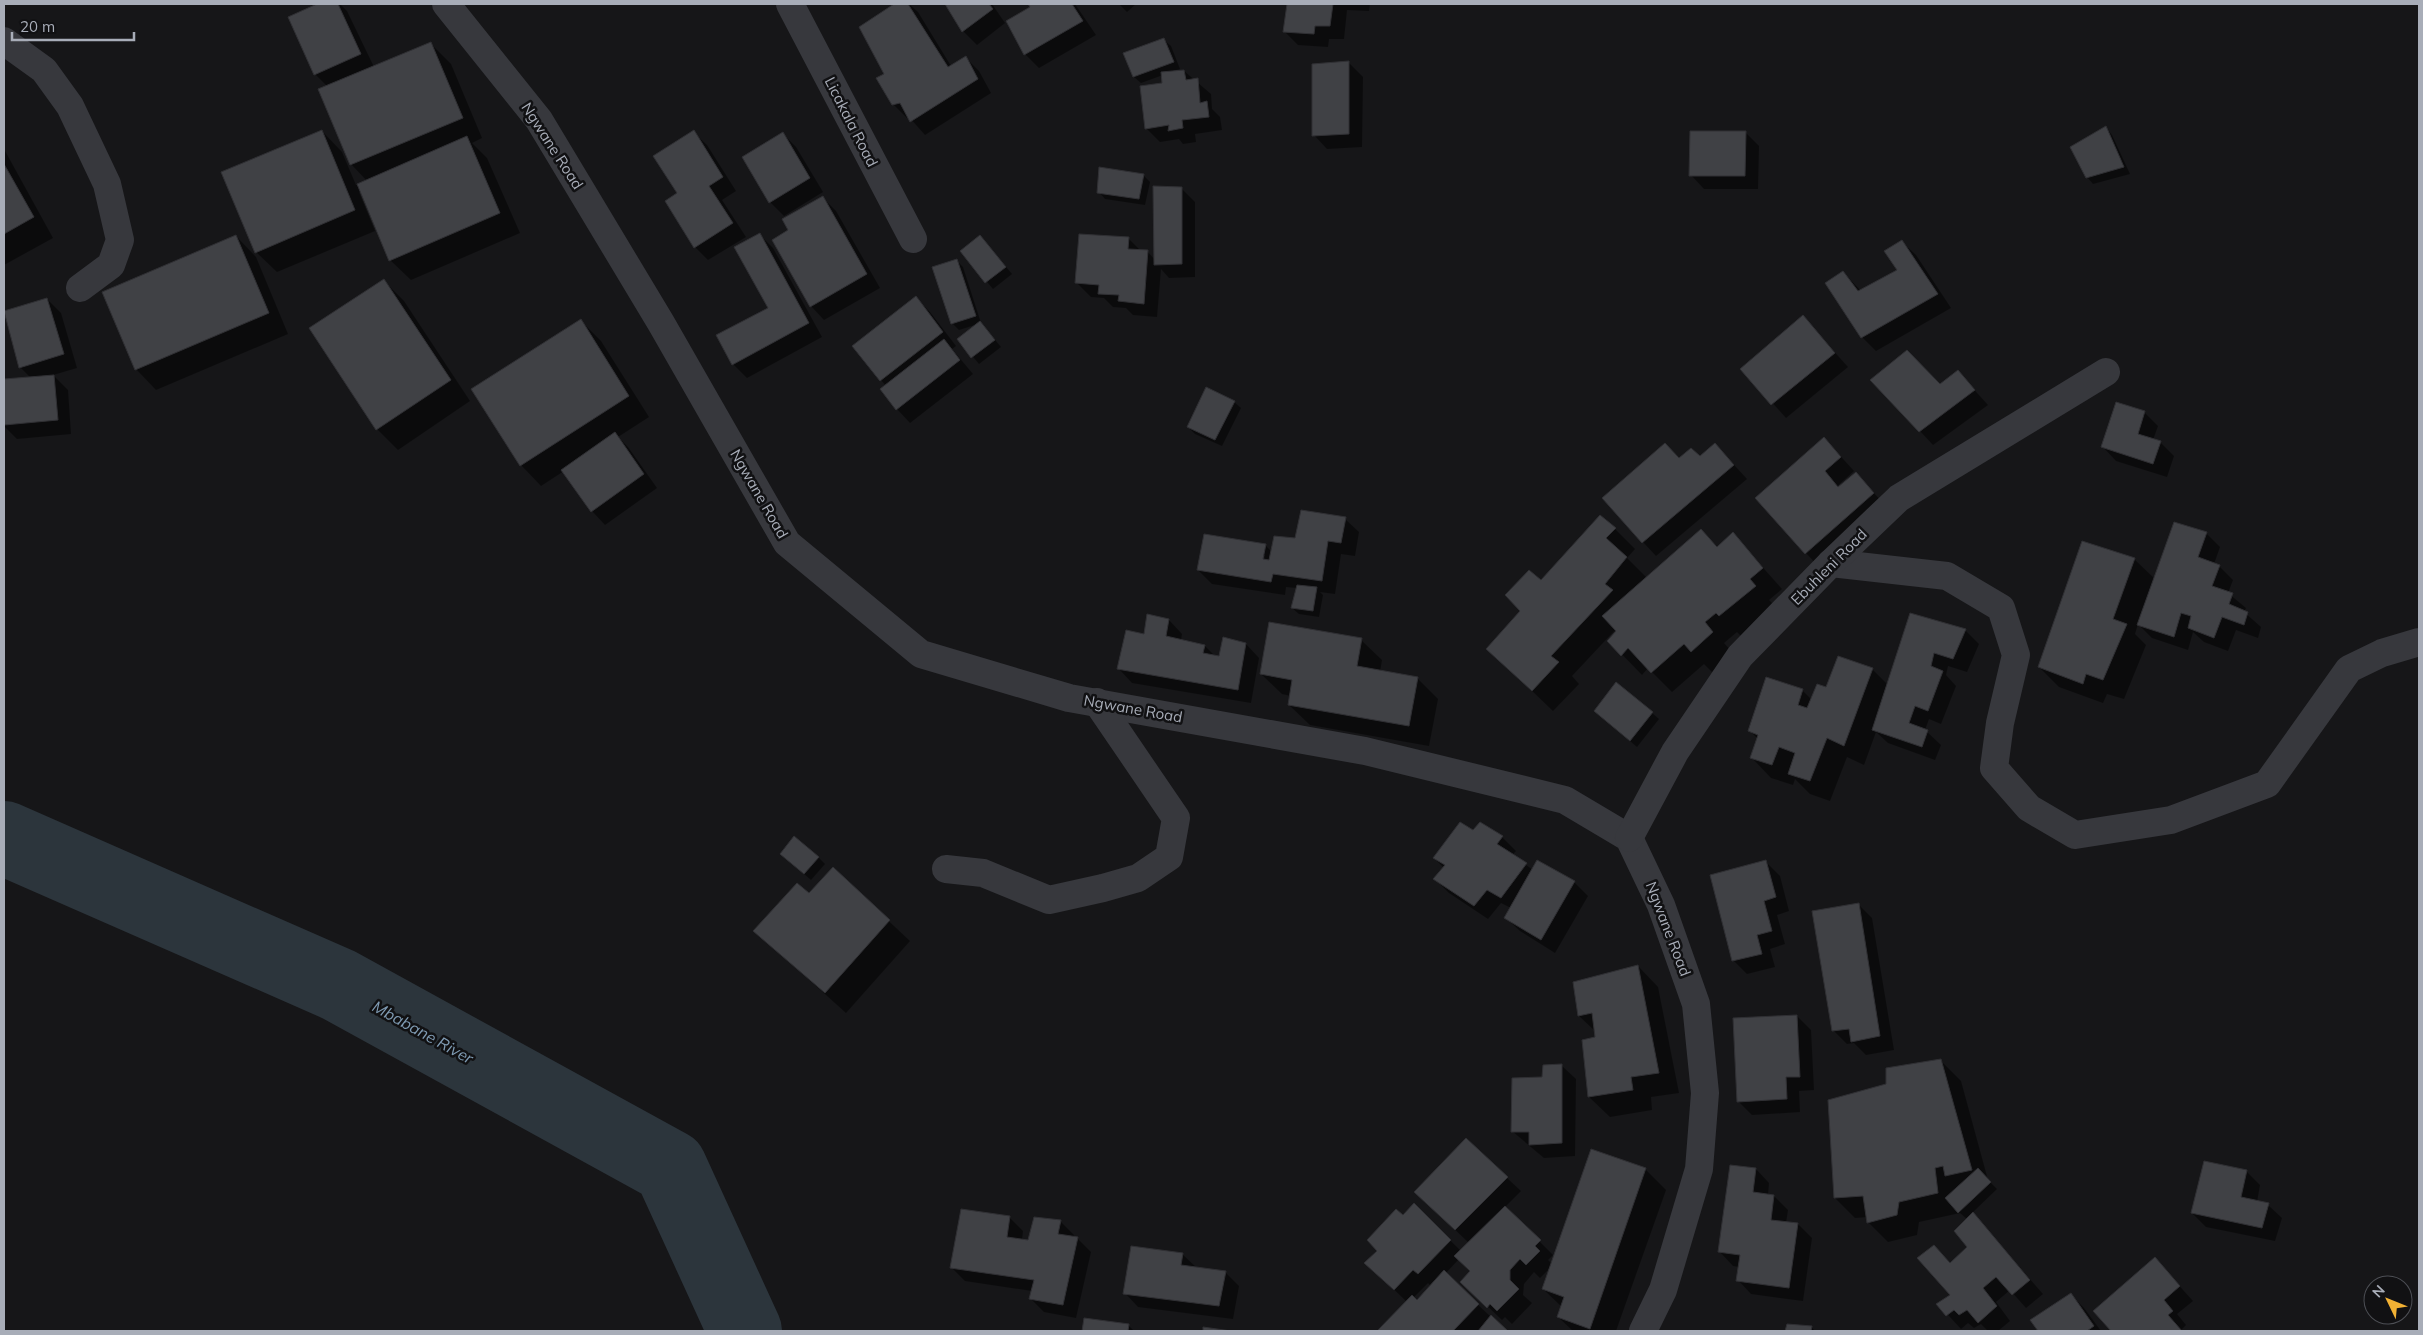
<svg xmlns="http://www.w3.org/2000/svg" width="2423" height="1335" font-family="Mulish,sans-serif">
<rect width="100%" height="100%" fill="#161618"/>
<g fill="#0007" fill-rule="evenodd">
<path d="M 320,4 L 340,4 L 347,11 L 374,67 L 431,44 L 451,64 L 482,138 L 472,143 L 487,158 L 520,233 L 411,280 L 390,260 L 361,192 L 359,192 L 375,231 L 277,272 L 256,252 L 322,131 L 342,152 L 356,185 L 367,181 L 351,164 L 328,87 L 315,74 L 290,17 Z"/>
<path d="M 896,4 L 909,4 L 918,12 L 951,66 L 965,57 L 979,71 L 991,93 L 925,135 L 909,117 L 907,118 L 893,104 L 886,75 L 860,27 Z"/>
<path d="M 946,4 L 992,4 L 1005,23 L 977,45 L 963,31 Z"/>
<path d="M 1030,4 L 1075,4 L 1096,35 L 1039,68 L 1025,54 L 1032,8 Z"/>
<path d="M 1119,4 L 1136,4 L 1127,12 Z"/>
<path d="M 1288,4 L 1370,4 L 1369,11 L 1347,10 L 1344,39 L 1329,39 L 1328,47 L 1298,45 L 1284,31 Z"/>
<path d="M 1164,40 L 1171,46 L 1180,69 L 1173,71 L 1184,71 L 1211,94 L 1212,109 L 1220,117 L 1222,130 L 1195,134 L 1196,142 L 1183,144 L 1179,139 L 1160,142 L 1146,128 L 1164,84 L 1163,75 L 1141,83 L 1134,77 L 1125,54 Z"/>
<path d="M 1349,63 L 1363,77 L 1362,147 L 1327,149 L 1314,135 Z"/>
<path d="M 2106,128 L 2112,135 L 2130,174 L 2093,184 L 2087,177 Z"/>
<path d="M 693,132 L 707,145 L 736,191 L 722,200 L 746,237 L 708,260 L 695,247 L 678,193 Z"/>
<path d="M 1745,132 L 1759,146 L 1758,189 L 1704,189 L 1691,175 Z"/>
<path d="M 783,134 L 796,147 L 823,192 L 784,216 L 770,202 Z"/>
<path d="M 4,149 L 53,238 L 4,265 Z"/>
<path d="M 1143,175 L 1150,182 L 1145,205 L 1105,199 L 1099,192 Z"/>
<path d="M 1181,188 L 1195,202 L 1195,277 L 1169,278 L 1161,269 L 1157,317 L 1133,315 L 1126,308 L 1113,307 L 1104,298 L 1091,297 L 1077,283 L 1128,238 L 1141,251 L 1147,251 L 1155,260 Z"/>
<path d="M 823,198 L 836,211 L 880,288 L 824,320 L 811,306 L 790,230 Z"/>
<path d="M 759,234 L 773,248 L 822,337 L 747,378 L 733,364 L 770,308 Z"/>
<path d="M 236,236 L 256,257 L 288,334 L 156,390 L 136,369 Z"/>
<path d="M 980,236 L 1012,274 L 993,289 L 961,251 Z"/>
<path d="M 1902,242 L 1916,255 L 1951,308 L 1876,351 L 1862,337 L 1843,272 L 1861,291 L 1899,271 Z"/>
<path d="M 956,260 L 963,267 L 981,323 L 1001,347 L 979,364 L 959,340 L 978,324 L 959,330 L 953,324 L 934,268 Z"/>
<path d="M 384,281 L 404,301 L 470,401 L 398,450 L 377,429 L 311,329 Z"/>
<path d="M 916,298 L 930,312 L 956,346 L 952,349 L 973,374 L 910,423 L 897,409 L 886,386 L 881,380 Z"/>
<path d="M 47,299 L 61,313 L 77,368 L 53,375 L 68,390 L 71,434 L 17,439 L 4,426 L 4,381 L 31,378 L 20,367 Z"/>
<path d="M 1803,317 L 1848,367 L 1786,418 L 1742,369 Z"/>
<path d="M 581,321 L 601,341 L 649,417 L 618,437 L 628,447 L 657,488 L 605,525 L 592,511 L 564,471 L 541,486 L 521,465 Z"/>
<path d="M 1958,372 L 1988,405 L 1933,445 L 1920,431 L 1940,385 Z"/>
<path d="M 1234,402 L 1241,408 L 1222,446 L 1195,434 L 1188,427 Z"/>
<path d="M 2144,412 L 2158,426 L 2153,440 L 2160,442 L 2174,456 L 2167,477 L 2116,461 L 2103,447 Z"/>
<path d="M 1824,438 L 1854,471 L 1834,489 L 1835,491 L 1856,474 L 1887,507 L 1819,567 L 1806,553 Z"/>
<path d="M 1715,444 L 1747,479 L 1656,556 L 1643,542 L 1679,460 L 1700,458 Z"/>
<path d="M 1345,519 L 1359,532 L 1355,556 L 1341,554 L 1335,594 L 1320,592 L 1323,595 L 1319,617 L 1299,614 L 1292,608 L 1297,588 L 1286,587 L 1285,595 L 1212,584 L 1198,570 L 1265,545 L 1272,552 ZM 1263,555 L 1265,555 L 1263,565 Z"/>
<path d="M 1615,529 L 1635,549 L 1627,558 L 1647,578 L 1701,530 L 1718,547 L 1733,534 L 1782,589 L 1769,600 L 1776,607 L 1741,636 L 1737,632 L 1724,643 L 1733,653 L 1712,672 L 1704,664 L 1672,692 L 1648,668 L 1642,675 L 1609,641 L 1618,631 L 1616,629 L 1572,676 L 1579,684 L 1553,711 L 1488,649 L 1522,611 L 1541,582 Z"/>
<path d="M 2206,533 L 2220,547 L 2214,564 L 2219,566 L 2233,580 L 2228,593 L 2246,608 L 2244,612 L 2261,627 L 2258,638 L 2236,630 L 2228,651 L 2204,642 L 2193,632 L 2188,650 L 2152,638 L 2138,624 L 2135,634 L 2146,645 L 2124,699 L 2107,694 L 2103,703 L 2059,687 L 2039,667 L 2134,559 L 2155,579 Z"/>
<path d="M 1169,620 L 1182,634 L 1181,640 L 1205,646 L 1215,656 L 1219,657 L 1246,644 L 1259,658 L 1251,703 L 1132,683 L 1119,669 L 1145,636 Z"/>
<path d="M 1965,630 L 1979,644 L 1967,672 L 1948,666 L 1946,675 L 1956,686 L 1941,724 L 1929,719 L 1925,730 L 1941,745 L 1935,760 L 1888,743 L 1876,732 L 1864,765 L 1847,757 L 1830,801 L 1810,794 L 1795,779 L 1793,785 L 1771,778 L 1751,757 L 1758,739 L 1749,730 L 1802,690 L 1812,700 L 1827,689 L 1872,669 L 1888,685 Z"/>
<path d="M 1361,640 L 1382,660 L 1380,672 L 1417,678 L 1438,699 L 1429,746 L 1310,725 L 1289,705 L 1291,696 L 1282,694 L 1261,674 Z"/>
<path d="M 1652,713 L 1659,719 L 1637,747 L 1602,717 Z"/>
<path d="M 1474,832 L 1502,837 L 1516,851 L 1512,855 L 1533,870 L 1574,882 L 1588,896 L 1555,953 L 1520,931 L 1506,918 L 1511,908 L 1501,903 L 1488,919 L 1449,893 L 1435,879 L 1444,868 L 1434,858 Z"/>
<path d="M 781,854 L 818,857 L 825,864 L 811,880 Z"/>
<path d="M 1766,862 L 1780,876 L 1789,911 L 1777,915 L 1785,944 L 1770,949 L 1775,967 L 1747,974 L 1733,960 Z"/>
<path d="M 833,869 L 910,941 L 846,1013 L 755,931 L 809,895 Z"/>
<path d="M 1858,904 L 1872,918 L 1894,1050 L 1866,1055 L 1854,1043 L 1847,1044 L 1833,1030 Z"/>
<path d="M 1638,966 L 1658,987 L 1679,1093 L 1651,1097 L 1652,1110 L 1610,1117 L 1589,1097 L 1583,1041 L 1596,1039 L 1595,1031 L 1579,1016 Z"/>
<path d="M 1797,1016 L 1811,1030 L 1814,1090 L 1799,1091 L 1800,1112 L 1752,1115 L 1738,1101 Z"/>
<path d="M 1941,1061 L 1961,1081 L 1988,1180 L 1997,1189 L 1972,1213 L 2043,1294 L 2026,1308 L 2010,1290 L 1996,1302 L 2010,1321 L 1998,1331 L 1988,1331 L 1981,1324 L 1974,1328 L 1968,1323 L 1961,1329 L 1938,1304 L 1951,1295 L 1934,1246 L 1951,1264 L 1969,1248 L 1967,1219 L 1960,1213 L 1919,1222 L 1917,1235 L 1888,1242 L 1868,1222 L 1868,1217 L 1855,1218 L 1835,1198 L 1887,1085 Z"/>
<path d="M 1562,1066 L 1576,1079 L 1575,1156 L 1544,1158 L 1512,1131 L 1543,1078 Z"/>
<path d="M 1645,1169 L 1666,1190 L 1616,1331 L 1573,1331 L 1558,1317 L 1562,1307 L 1543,1289 L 1550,1268 L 1540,1278 L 1534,1272 L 1524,1284 L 1523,1295 L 1532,1303 L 1512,1324 L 1505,1317 L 1502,1320 L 1462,1282 L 1471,1271 L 1459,1259 L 1445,1274 L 1506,1331 L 1379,1331 L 1407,1302 L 1380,1276 L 1379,1251 L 1414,1205 L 1461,1251 L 1469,1243 L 1430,1206 L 1507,1178 L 1521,1191 L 1505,1207 L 1553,1255 L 1548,1260 L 1552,1264 ZM 1428,1283 L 1431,1286 L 1417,1302 L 1413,1298 Z"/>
<path d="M 1756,1169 L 1769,1183 L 1768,1195 L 1774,1196 L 1788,1210 L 1786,1223 L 1798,1224 L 1812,1238 L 1803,1301 L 1751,1294 L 1738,1280 L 1739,1267 L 1733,1266 L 1720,1252 Z"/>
<path d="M 2246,1171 L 2260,1185 L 2257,1202 L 2268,1205 L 2282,1218 L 2275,1241 L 2206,1227 L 2192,1213 Z"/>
<path d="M 1009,1217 L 1023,1231 L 1022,1240 L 1029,1241 L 1060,1221 L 1074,1235 L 1073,1238 L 1077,1238 L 1091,1252 L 1076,1318 L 1044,1312 L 1030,1298 L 1032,1291 L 965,1281 L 951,1267 Z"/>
<path d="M 1182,1254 L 1197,1268 L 1225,1272 L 1239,1286 L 1233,1319 L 1138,1307 L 1125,1293 Z"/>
<path d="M 2155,1259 L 2193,1301 L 2177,1314 L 2186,1325 L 2181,1330 L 2182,1331 L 2112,1331 L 2095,1311 Z"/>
<path d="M 2070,1294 L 2084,1308 L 2101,1331 L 2039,1331 L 2032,1320 Z"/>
<path d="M 1085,1320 L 1128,1325 L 1134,1331 L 1083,1331 Z"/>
<path d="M 1788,1325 L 1811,1327 L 1815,1331 L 1787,1331 Z"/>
</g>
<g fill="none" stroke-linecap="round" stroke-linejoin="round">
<path stroke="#2c353c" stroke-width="74" d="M 4,838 L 339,985 L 670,1167 L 745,1331"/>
</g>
<g fill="#404145" stroke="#303034">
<path d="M 317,4 L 338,4 L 361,54 L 314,75 L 288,17 Z"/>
<path d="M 894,4 L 908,4 L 948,67 L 966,56 L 978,79 L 910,122 L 900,103 L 892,105 L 876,78 L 884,74 L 859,27 Z"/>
<path d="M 945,4 L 989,4 L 993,9 L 962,32 Z"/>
<path d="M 1028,4 L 1072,4 L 1083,21 L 1024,55 L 1006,21 L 1030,7 Z"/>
<path d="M 1287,4 L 1333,4 L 1330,26 L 1315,26 L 1314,34 L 1283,32 Z"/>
<path d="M 1164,38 L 1174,62 L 1133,77 L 1123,53 Z"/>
<path d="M 431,42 L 463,118 L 350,165 L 318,89 Z"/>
<path d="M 1349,61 L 1349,134 L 1312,136 L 1312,64 Z"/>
<path d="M 1184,70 L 1186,80 L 1198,78 L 1200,103 L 1207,101 L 1209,117 L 1182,120 L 1183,128 L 1168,131 L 1169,125 L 1145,129 L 1140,86 L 1162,83 L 1161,72 Z"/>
<path d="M 2106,126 L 2124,167 L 2086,178 L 2070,147 Z"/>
<path d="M 322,130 L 355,210 L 255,253 L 221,172 Z"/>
<path d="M 694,130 L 723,177 L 709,186 L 733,223 L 694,248 L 665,201 L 677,193 L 653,156 Z"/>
<path d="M 1690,131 L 1746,131 L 1745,176 L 1689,176 Z"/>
<path d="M 783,132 L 810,178 L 769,203 L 742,157 Z"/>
<path d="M 467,136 L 500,213 L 389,261 L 357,184 Z"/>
<path d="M 4,164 L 34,217 L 4,234 Z"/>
<path d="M 1099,167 L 1144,174 L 1139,199 L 1097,193 Z"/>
<path d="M 1153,186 L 1182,187 L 1182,264 L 1154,265 Z"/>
<path d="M 823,196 L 867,274 L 810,307 L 772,240 L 788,230 L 782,219 Z"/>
<path d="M 760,233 L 809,323 L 732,365 L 716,335 L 768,308 L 734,247 Z"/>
<path d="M 1079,234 L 1129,237 L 1128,249 L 1148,250 L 1144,304 L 1118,301 L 1119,295 L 1098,294 L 1099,285 L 1075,283 Z"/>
<path d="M 236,235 L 269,313 L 135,370 L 102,292 Z"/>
<path d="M 980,235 L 1006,267 L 985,283 L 960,251 Z"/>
<path d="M 1902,240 L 1938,294 L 1861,338 L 1825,283 L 1843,271 L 1858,291 L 1897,270 L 1884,251 Z"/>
<path d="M 957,259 L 976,316 L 951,324 L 932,267 Z"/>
<path d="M 384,279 L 451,380 L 376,430 L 309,328 Z"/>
<path d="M 916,296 L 943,332 L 880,381 L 852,346 Z"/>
<path d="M 47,298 L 64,354 L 19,368 L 4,311 Z"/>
<path d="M 1803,315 L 1835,353 L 1771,405 L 1740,369 Z"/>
<path d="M 581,319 L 629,396 L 520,466 L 471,389 Z"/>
<path d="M 980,321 L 995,340 L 971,358 L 957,339 Z"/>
<path d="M 944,339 L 960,360 L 896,410 L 880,389 Z"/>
<path d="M 1907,350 L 1940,384 L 1958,370 L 1975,390 L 1919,432 L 1870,380 Z"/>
<path d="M 54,375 L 58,420 L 4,425 L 4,379 Z"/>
<path d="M 1206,387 L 1235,401 L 1215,440 L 1187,427 Z"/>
<path d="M 2116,402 L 2145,411 L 2138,434 L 2161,441 L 2153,464 L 2101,447 Z"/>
<path d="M 615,432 L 644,474 L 591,512 L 561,470 Z"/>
<path d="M 1824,437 L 1841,457 L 1825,471 L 1838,487 L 1856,472 L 1874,493 L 1805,554 L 1755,498 Z"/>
<path d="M 1665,443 L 1679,458 L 1691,448 L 1700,456 L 1715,443 L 1734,465 L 1642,543 L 1602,498 Z"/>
<path d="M 1301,510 L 1346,517 L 1341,543 L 1328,541 L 1322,581 L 1273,574 L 1271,582 L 1197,570 L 1204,534 L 1266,544 L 1263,559 L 1269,560 L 1274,536 L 1295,538 Z"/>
<path d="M 1600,515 L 1616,528 L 1606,538 L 1627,557 L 1605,584 L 1613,590 L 1551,656 L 1559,662 L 1532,691 L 1486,649 L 1520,611 L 1505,595 L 1529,570 L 1541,580 Z"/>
<path d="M 2174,522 L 2207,532 L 2198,557 L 2220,565 L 2212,586 L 2233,593 L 2229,604 L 2248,612 L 2244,625 L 2222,617 L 2214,638 L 2188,628 L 2191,616 L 2181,613 L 2174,637 L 2137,625 Z"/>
<path d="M 1701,529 L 1717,547 L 1733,532 L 1763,568 L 1750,579 L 1756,586 L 1719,616 L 1716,613 L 1705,622 L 1713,632 L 1691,652 L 1684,644 L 1651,673 L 1628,648 L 1621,656 L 1607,641 L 1616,631 L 1602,616 Z"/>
<path d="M 2082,541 L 2135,558 L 2113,619 L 2127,624 L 2103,680 L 2086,674 L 2083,684 L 2038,667 Z"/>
<path d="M 1297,585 L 1317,587 L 1313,611 L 1291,608 Z"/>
<path d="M 1910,613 L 1966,629 L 1953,659 L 1934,653 L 1931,666 L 1943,671 L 1928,711 L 1915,706 L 1909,723 L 1928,730 L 1922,747 L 1872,730 Z"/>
<path d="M 1147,614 L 1169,619 L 1166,636 L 1205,645 L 1203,653 L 1219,656 L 1223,637 L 1246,643 L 1238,690 L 1117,669 L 1126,630 L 1144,634 Z"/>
<path d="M 1269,622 L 1362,638 L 1357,666 L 1418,677 L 1409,726 L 1288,705 L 1292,680 L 1260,674 Z"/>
<path d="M 1838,656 L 1873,668 L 1844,746 L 1827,738 L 1810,781 L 1788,774 L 1795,753 L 1779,747 L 1772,765 L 1750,758 L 1758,735 L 1748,731 L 1766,677 L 1803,689 L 1798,705 L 1807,708 L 1817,684 L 1826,687 Z"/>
<path d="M 1616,682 L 1653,712 L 1630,741 L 1594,711 Z"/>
<path d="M 1460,822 L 1473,830 L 1480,822 L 1503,836 L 1497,844 L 1527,863 L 1501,898 L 1487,890 L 1474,906 L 1433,879 L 1445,865 L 1433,858 Z"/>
<path d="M 794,836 L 819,857 L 804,874 L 780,854 Z"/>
<path d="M 1537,860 L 1575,881 L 1541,940 L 1504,918 Z"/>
<path d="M 1766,860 L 1776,897 L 1764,901 L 1772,931 L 1757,935 L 1762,954 L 1732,961 L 1710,875 Z"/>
<path d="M 833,867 L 890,920 L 825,993 L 753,931 L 797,883 L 809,893 Z"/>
<path d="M 1859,903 L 1880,1036 L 1851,1042 L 1849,1029 L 1832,1031 L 1812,911 Z"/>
<path d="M 1638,965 L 1659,1073 L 1631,1077 L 1633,1090 L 1588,1097 L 1582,1040 L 1595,1037 L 1592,1013 L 1578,1016 L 1573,982 Z"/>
<path d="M 1797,1015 L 1800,1077 L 1786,1077 L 1787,1099 L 1737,1102 L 1733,1018 Z"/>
<path d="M 1941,1059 L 1972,1170 L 1945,1176 L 1943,1166 L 1935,1168 L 1938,1193 L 1899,1202 L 1897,1215 L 1867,1223 L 1863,1196 L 1834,1198 L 1828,1100 L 1886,1084 L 1886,1068 Z"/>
<path d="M 1562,1064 L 1562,1143 L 1529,1145 L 1529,1132 L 1511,1132 L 1512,1078 L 1542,1077 L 1543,1065 Z"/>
<path d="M 1466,1138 L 1508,1177 L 1455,1230 L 1414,1192 Z"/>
<path d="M 1591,1149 L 1646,1168 L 1590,1329 L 1557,1317 L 1564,1297 L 1542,1289 Z"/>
<path d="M 2204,1161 L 2247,1170 L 2241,1197 L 2269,1203 L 2262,1228 L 2191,1213 Z"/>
<path d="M 1730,1165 L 1756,1168 L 1753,1192 L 1774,1195 L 1771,1220 L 1798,1223 L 1789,1288 L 1736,1281 L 1740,1255 L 1718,1252 Z"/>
<path d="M 1978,1168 L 1991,1182 L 1958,1213 L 1945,1198 Z"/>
<path d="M 1414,1203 L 1451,1240 L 1418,1274 L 1413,1270 L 1394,1290 L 1364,1263 L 1377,1251 L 1367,1240 L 1396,1209 L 1403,1215 Z"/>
<path d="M 1505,1206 L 1541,1240 L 1535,1246 L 1540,1251 L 1526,1265 L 1520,1259 L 1510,1270 L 1510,1280 L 1519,1289 L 1497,1311 L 1490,1304 L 1487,1308 L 1460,1282 L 1470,1271 L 1454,1256 Z"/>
<path d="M 961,1209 L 1010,1216 L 1007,1237 L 1028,1240 L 1034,1217 L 1061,1220 L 1058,1234 L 1078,1237 L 1063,1305 L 1029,1299 L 1034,1280 L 950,1268 Z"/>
<path d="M 1973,1212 L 2030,1280 L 2012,1295 L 1996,1277 L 1983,1288 L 1997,1306 L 1978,1323 L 1967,1310 L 1959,1315 L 1954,1310 L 1946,1316 L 1936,1304 L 1950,1295 L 1917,1258 L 1934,1245 L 1950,1263 L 1967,1247 L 1954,1231 Z"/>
<path d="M 1131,1246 L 1183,1253 L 1181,1265 L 1226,1271 L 1219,1306 L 1123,1294 Z"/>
<path d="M 2155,1257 L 2180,1286 L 2164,1300 L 2173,1311 L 2168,1315 L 2182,1331 L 2111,1331 L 2093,1311 Z"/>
<path d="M 1444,1270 L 1479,1304 L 1453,1331 L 1377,1331 L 1412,1295 L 1417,1300 Z"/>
<path d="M 2071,1293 L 2094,1326 L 2087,1331 L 2038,1331 L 2030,1320 Z"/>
<path d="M 1491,1315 L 1508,1331 L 1478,1331 Z"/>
<path d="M 1084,1318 L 1129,1324 L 1128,1331 L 1082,1331 Z"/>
<path d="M 1787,1324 L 1812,1326 L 1811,1331 L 1785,1331 Z"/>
<path d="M 1203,1327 L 1231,1331 L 1203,1331 Z"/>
</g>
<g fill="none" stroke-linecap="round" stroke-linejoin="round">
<g stroke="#37383d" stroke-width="28">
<path d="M 446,4 L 539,120 L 661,323 L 787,543 L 921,654 L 1069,698 L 1365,751 L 1565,800 L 1629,838 L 1661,905 L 1696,1004 L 1705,1093 L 1699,1169 L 1663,1290 L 1643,1331"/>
<path d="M 790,4 L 913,239"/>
<path d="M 4,41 L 44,70 L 70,106 L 107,184 L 120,240 L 111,265 L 80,288"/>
<path d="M 1831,563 L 1947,576 L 2001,608 L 2016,655 L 2000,723 L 1994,768 L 2029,808 L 2075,835 L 2171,820 L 2267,784 L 2349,669 L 2382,653 L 2419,642"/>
<path d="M 1629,838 L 1675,752 L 1740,656 L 1831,563 L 1899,498 L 2106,372"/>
<path d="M 946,869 L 983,873 L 1049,900 L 1103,888 L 1138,878 L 1169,857 L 1176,818 L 1097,702"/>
</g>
</g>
<g text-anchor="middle" stroke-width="5" stroke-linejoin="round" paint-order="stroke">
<g font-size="15" fill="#a8adb8" stroke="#111113">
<text transform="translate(851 122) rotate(63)" y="5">Licakala Road</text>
<text transform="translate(552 146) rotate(57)" y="5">Ngwane Road</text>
<text transform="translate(759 494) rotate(60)" y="5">Ngwane Road</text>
<text transform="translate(1829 567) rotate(-45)" y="5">Ebuhleni Road</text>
<text transform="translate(1133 709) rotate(10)" y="5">Ngwane Road</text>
<text transform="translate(1668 929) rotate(69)" y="5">Ngwane Road</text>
</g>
<g font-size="16" font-style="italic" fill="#7f9bb3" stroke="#111113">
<text transform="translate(423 1032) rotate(29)" y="6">Mbabane River</text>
</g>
</g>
<rect width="2423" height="1335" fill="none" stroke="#a8adb8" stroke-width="10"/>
<g transform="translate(2388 1300) rotate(313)"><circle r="24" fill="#111113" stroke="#4d4f55"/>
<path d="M0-4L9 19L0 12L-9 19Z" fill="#f2b134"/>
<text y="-8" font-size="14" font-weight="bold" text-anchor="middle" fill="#a8adb8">N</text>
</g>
<path d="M12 32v8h122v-8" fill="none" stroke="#a8adb8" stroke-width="2.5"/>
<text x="20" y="32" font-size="15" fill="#a8adb8" stroke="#111113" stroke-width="4" paint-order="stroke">20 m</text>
</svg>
